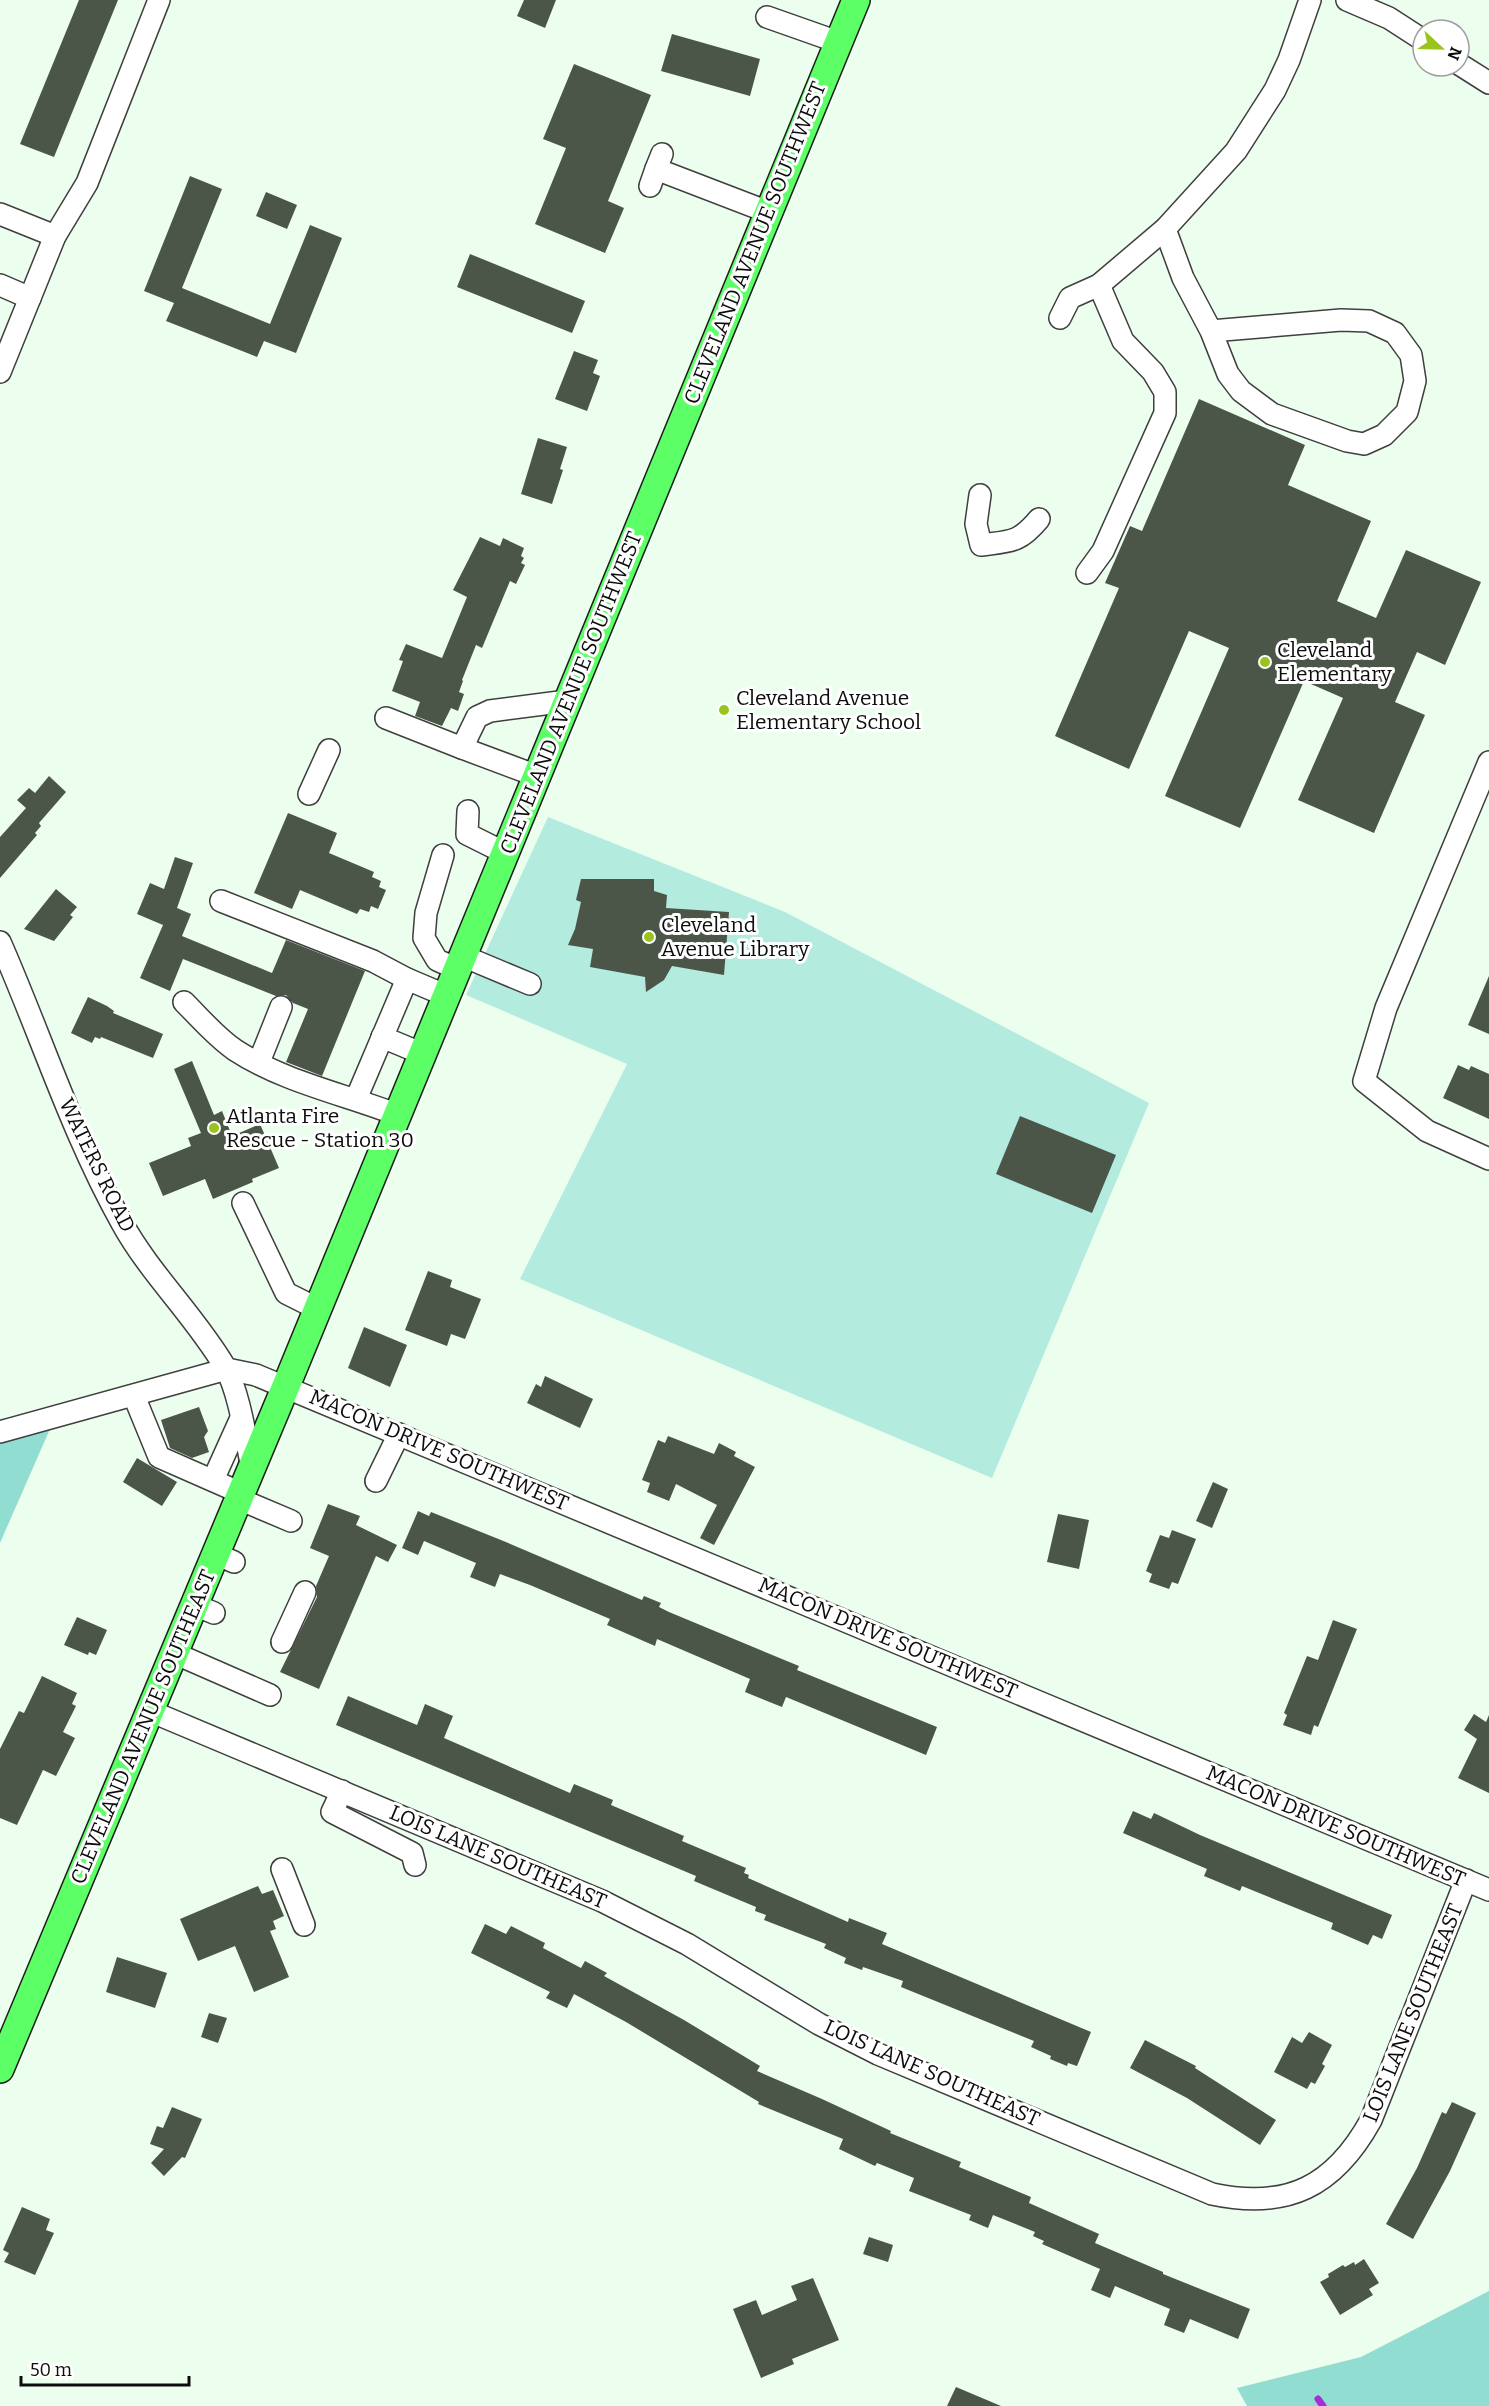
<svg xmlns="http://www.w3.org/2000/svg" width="1489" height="2406" font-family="Bitter,serif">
<rect width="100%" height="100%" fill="#ecffee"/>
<path fill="#b3ebdf" d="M 548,817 L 785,912 L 1149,1103 L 992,1478 L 520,1279 L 627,1064 L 466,995 Z"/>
<g fill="#92ddd2">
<path d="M 57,1413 L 0,1543 L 0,1419 Z"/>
<path d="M 1489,2291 L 1489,2406 L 1247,2406 L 1237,2388 L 1361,2357 Z"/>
</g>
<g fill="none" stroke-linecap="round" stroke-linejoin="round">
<path stroke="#a430d5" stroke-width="7" d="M 1318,2399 L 1323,2406"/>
</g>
<g fill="#4c5648">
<path d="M 79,0 L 118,0 L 54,157 L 20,144 Z"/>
<path d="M 524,0 L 556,0 L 545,28 L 517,16 Z"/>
<path d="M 672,34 L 760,59 L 750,96 L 661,71 Z"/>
<path d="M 574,64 L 651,95 L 608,201 L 624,208 L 605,253 L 535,224 L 566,148 L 543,139 Z"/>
<path d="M 190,176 L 222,189 L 182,288 L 270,324 L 310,225 L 342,238 L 296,353 L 264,341 L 257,357 L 166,321 L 174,303 L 144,291 Z"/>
<path d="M 266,192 L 297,205 L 287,229 L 256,216 Z"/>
<path d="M 470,254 L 585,301 L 572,333 L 457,287 Z"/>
<path d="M 574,351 L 598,360 L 593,373 L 600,376 L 587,411 L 555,399 Z"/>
<path d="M 1199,399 L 1305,445 L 1288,485 L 1371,521 L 1337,601 L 1376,618 L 1406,550 L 1481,582 L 1445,665 L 1417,652 L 1395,702 L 1425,715 L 1374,833 L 1298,800 L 1343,698 L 1304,681 L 1240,828 L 1165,796 L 1229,648 L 1189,631 L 1129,769 L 1055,736 L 1119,588 L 1105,583 L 1130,526 L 1142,531 Z"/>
<path d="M 538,438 L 567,447 L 560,469 L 563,470 L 552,504 L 521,494 Z"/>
<path d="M 480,537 L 500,546 L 503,538 L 524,548 L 521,556 L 524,558 L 521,563 L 525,565 L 516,584 L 510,581 L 482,648 L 476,645 L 462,680 L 463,681 L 459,692 L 464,694 L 458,711 L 451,708 L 442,726 L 415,716 L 420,702 L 392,691 L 403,661 L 399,660 L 406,644 L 442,658 L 467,597 L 453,590 Z"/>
<path d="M 49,776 L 66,792 L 39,823 L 41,826 L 35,833 L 37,835 L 0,878 L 0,837 L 26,808 L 17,800 L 29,788 L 35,793 Z"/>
<path d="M 288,813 L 337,833 L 329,853 L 374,872 L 372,877 L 381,881 L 379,887 L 386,890 L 378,909 L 371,906 L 369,912 L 360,909 L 357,914 L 300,890 L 292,909 L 254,893 Z"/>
<path d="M 175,857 L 193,863 L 177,908 L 191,914 L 182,936 L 272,973 L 286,940 L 365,971 L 322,1076 L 286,1062 L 308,1009 L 293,1003 L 286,995 L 276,996 L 183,959 L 170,991 L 140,978 L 163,925 L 137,914 L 150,883 L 164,889 Z"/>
<path d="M 581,879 L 654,879 L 654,891 L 667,895 L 666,908 L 729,912 L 724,975 L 672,966 L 664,980 L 646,992 L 645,977 L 590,967 L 593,949 L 568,945 L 575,929 L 581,902 L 576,900 Z"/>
<path d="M 56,889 L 77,907 L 70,915 L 73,917 L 54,941 L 24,929 Z"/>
<path d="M 1489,976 L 1489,1034 L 1468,1025 Z"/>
<path d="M 88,997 L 107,1006 L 114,1011 L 113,1013 L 163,1034 L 153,1058 L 101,1037 L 100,1039 L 95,1037 L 92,1043 L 71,1033 Z"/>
<path d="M 192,1061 L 214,1115 L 222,1111 L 232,1136 L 260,1124 L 279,1168 L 252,1179 L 253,1182 L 213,1199 L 205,1179 L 163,1196 L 149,1163 L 191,1146 L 188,1138 L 201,1133 L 174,1069 Z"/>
<path d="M 1458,1065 L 1469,1070 L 1471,1066 L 1489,1074 L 1489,1119 L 1443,1098 Z"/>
<path d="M 1020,1116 L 1116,1155 L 1092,1213 L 996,1174 Z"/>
<path d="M 428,1271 L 452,1280 L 450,1287 L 481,1299 L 465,1339 L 451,1334 L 447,1346 L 405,1330 Z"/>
<path d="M 364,1327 L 407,1345 L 390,1387 L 348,1368 Z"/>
<path d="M 545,1376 L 593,1399 L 580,1428 L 527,1403 L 536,1384 L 541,1387 Z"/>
<path d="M 199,1407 L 208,1431 L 204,1437 L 209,1452 L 192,1458 L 170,1448 L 161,1420 Z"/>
<path d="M 668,1436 L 714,1454 L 719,1443 L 736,1452 L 734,1456 L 755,1467 L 714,1545 L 700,1538 L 717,1505 L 676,1484 L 669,1501 L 647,1492 L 650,1483 L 642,1480 L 658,1440 L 665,1443 Z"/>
<path d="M 137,1458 L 177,1482 L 162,1506 L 123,1482 Z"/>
<path d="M 1213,1482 L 1228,1489 L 1212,1528 L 1196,1521 Z"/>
<path d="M 328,1504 L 360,1516 L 356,1525 L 397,1545 L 388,1562 L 376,1556 L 319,1689 L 280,1672 L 317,1597 L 316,1586 L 329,1556 L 310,1548 Z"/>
<path d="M 418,1511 L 429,1516 L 431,1512 L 501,1540 L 642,1600 L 644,1596 L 661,1603 L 659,1607 L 669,1612 L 799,1666 L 797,1670 L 937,1727 L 926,1755 L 786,1697 L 782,1707 L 745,1692 L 750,1679 L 657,1639 L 655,1646 L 607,1625 L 610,1619 L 530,1585 L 500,1574 L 495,1587 L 470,1577 L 476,1563 L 424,1541 L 418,1555 L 402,1548 Z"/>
<path d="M 1058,1514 L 1089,1520 L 1079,1569 L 1047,1562 Z"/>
<path d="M 1172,1530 L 1196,1539 L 1178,1584 L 1172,1582 L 1169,1589 L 1149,1582 L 1152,1574 L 1146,1571 L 1160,1535 L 1169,1538 Z"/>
<path d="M 77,1617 L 107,1630 L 96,1655 L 89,1652 L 88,1655 L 64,1645 Z"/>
<path d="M 1333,1620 L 1357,1629 L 1318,1727 L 1314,1725 L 1311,1735 L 1283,1725 L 1287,1715 L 1284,1713 L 1307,1656 L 1318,1660 Z"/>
<path d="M 42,1676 L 77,1693 L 72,1704 L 76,1706 L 63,1732 L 75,1738 L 56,1776 L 43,1770 L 17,1825 L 0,1818 L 0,1749 L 19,1711 L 24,1713 Z"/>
<path d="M 348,1696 L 417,1725 L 425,1704 L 453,1716 L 444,1738 L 570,1793 L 574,1784 L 613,1800 L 611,1805 L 684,1836 L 682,1841 L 746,1868 L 744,1873 L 749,1875 L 748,1878 L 848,1922 L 849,1918 L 887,1933 L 882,1944 L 1091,2032 L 1077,2066 L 1068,2063 L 1067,2066 L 1050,2059 L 1051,2056 L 1031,2047 L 1034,2041 L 901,1987 L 903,1981 L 863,1967 L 862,1970 L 844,1963 L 846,1958 L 824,1948 L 826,1944 L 764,1920 L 766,1915 L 755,1911 L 756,1907 L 694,1881 L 696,1876 L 336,1725 Z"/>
<path d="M 1474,1714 L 1486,1722 L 1489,1715 L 1489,1793 L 1458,1778 L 1477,1739 L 1464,1730 Z"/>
<path d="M 1133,1811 L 1151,1819 L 1154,1813 L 1200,1835 L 1392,1915 L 1382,1939 L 1373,1935 L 1368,1945 L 1331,1929 L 1333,1923 L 1242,1886 L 1240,1891 L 1204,1876 L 1207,1869 L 1123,1833 Z"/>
<path d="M 258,1886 L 262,1894 L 273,1890 L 284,1916 L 273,1921 L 276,1929 L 270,1931 L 289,1977 L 254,1992 L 235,1946 L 198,1961 L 180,1919 Z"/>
<path d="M 485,1924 L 506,1934 L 511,1926 L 545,1943 L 543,1948 L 581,1968 L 585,1961 L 607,1973 L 604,1976 L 684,2020 L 760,2066 L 757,2071 L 822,2099 L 891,2131 L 890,2133 L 961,2162 L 959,2167 L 1031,2197 L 1029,2203 L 1099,2234 L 1095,2243 L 1163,2272 L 1163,2274 L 1250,2309 L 1238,2339 L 1190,2319 L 1184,2333 L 1164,2325 L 1170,2309 L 1115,2286 L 1110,2298 L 1091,2290 L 1100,2269 L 1042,2244 L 1044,2241 L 1033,2236 L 1035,2232 L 993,2215 L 988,2228 L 969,2220 L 971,2215 L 909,2191 L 914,2178 L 877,2163 L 875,2166 L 839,2149 L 843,2139 L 758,2104 L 759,2102 L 626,2022 L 574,1994 L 567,2008 L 546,1998 L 550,1992 L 471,1953 Z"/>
<path d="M 117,1957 L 167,1973 L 155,2008 L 106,1992 Z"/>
<path d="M 209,2013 L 227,2018 L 218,2043 L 201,2037 Z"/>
<path d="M 1309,2032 L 1332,2045 L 1322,2064 L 1325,2066 L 1315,2084 L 1311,2082 L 1307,2089 L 1274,2072 L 1292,2037 L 1302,2043 Z"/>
<path d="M 1145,2040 L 1196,2066 L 1195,2068 L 1276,2120 L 1260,2145 L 1187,2098 L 1130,2068 Z"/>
<path d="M 1452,2102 L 1476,2113 L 1450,2171 L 1413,2239 L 1386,2224 L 1417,2168 L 1442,2112 L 1446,2114 Z"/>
<path d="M 172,2107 L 202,2119 L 185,2158 L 182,2157 L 164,2176 L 151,2163 L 164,2149 L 150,2144 L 157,2126 L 163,2128 Z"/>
<path d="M 22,2207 L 50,2219 L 46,2230 L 54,2233 L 35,2275 L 4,2262 L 9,2253 L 3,2250 Z"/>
<path d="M 869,2237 L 893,2245 L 888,2262 L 863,2254 Z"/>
<path d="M 1364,2259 L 1379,2283 L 1369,2289 L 1373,2295 L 1340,2315 L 1320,2282 L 1329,2277 L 1328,2274 L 1343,2265 L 1345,2267 L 1354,2262 L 1355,2265 Z"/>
<path d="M 813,2278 L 839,2340 L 792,2359 L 794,2364 L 761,2378 L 733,2309 L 756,2300 L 762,2315 L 797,2300 L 791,2286 Z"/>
<path d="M 956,2387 L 1001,2406 L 947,2406 Z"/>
</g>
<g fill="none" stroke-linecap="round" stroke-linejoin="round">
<g stroke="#3f3f3f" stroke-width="24">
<g id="minor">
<path d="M 1347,0 L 1389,18 L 1423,40"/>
<path d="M 767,17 L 838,42"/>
<path d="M 1459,64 L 1489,83"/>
<path d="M 662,154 L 656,169 L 768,212"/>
<path d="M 650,186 L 656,169"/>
<path d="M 0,214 L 55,236"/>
<path d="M 1165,229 L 1183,278 L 1211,331 L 1228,374 L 1241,391 L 1272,414 L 1347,441 L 1364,444 L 1384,435 L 1407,412 L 1415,381 L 1411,355 L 1395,333 L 1369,321 L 1341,320 L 1211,331"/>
<path d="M 0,285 L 30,298"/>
<path d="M 1060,318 L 1070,298 L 1099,285 L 1165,229 L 1236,151 L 1275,90 L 1289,60 L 1310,0"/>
<path d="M 0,372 L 55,236 L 87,183 L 159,0"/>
<path d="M 980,495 L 976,524 L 981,545 C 1011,541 1019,543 1039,519"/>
<path d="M 1087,573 L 1103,551 L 1165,413 L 1165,392 L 1153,372 L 1123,341 L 1099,285"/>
<path d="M 386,718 L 462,748"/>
<path d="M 1489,762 L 1386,1008 L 1364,1081 L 1427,1131 L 1489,1159"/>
<path d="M 537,776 L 462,748 L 477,717 L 490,711 L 567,701"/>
<path d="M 309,794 L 329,750"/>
<path d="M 468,811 L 467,834 L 505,853"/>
<path d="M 443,855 L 426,913 L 424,938 L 437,960 L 457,969"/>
<path d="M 221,901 L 373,961 L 407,979"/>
<path d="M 0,942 C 41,1035 72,1134 122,1223 C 150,1274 195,1316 225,1367 C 239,1391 246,1440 252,1468"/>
<path d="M 463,956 L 530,984"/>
<path d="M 184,1002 C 200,1018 216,1037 235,1050 C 284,1082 344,1094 398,1115"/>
<path d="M 382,1037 L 423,1054"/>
<path d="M 259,1062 L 281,1007"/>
<path d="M 356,1099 L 407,979 L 447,996"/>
<path d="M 243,1203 L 286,1293 L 318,1309"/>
<path d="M 134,1396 L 159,1457 L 241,1493"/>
<path d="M 0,1432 L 227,1369 L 256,1375 L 1489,1890"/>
<path d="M 213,1480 L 241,1418"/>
<path d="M 376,1481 L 399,1434"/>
<path d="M 239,1499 L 291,1521"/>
<path d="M 216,1554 L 234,1562"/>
<path d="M 195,1605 L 214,1613"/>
<path d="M 282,1642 L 305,1592"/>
<path d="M 174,1653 L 270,1695"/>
<path d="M 150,1711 L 602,1901 L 687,1944 L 819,2024 L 878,2054 L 1212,2194 C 1287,2210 1334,2187 1371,2120 L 1466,1880"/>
<path d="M 342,1791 L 332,1812 L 412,1853 L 415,1865"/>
<path d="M 282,1869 L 304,1925"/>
</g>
</g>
<g stroke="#1d1d1d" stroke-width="30">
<path id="major" d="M 0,2069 L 286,1386 L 856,0"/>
</g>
<use href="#minor" stroke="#fff" stroke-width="21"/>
<use href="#major" stroke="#5cff66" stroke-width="27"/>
</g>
<g fill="#99c41d" stroke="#fff" stroke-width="2">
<circle cx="1265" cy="662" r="6"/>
<circle cx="724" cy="710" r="6"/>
<circle cx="649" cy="937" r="6"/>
<circle cx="214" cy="1128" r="6"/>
</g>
<g text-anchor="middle" stroke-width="6" stroke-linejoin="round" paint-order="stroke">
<g font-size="21" fill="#0c0c0c" stroke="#fff">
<text transform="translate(755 243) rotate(-68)" y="7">CLEVELAND AVENUE SOUTHWEST</text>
<text transform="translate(571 693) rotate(-68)" y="7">CLEVELAND AVENUE SOUTHWEST</text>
<text transform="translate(97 1165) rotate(64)" y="7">WATERS ROAD</text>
<text transform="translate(439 1450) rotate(23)" y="7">MACON DRIVE SOUTHWEST</text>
<text transform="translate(888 1638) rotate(23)" y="7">MACON DRIVE SOUTHWEST</text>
<text transform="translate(143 1727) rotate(-67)" y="7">CLEVELAND AVENUE SOUTHEAST</text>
<text transform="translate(1336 1826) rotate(23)" y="7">MACON DRIVE SOUTHWEST</text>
<text transform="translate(498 1857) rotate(23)" y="7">LOIS LANE SOUTHEAST</text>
<text transform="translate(1413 2013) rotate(-68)" y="7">LOIS LANE SOUTHEAST</text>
<text transform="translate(932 2073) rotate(24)" y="7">LOIS LANE SOUTHEAST</text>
</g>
<g font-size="21" fill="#0c0c0c" stroke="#fff" text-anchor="start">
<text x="1277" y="657">Cleveland<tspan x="1277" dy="24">Elementary</tspan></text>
<text x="736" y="705">Cleveland Avenue<tspan x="736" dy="24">Elementary School</tspan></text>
<text x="661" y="932">Cleveland<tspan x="661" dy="24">Avenue Library</tspan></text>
<text x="226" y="1123">Atlanta Fire<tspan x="226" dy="24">Rescue - Station 30</tspan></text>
</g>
</g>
<g transform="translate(1441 48) rotate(112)"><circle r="28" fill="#ffffff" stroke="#9e9e9e" stroke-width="1.5"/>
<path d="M0-4.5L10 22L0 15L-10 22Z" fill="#99c41d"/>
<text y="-9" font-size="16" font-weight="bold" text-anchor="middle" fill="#0c0c0c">N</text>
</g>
<path d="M21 2376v9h168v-9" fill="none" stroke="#0c0c0c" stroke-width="3"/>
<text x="30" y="2376" font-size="18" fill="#0c0c0c" stroke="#ffffff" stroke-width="4.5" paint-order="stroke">50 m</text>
</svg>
